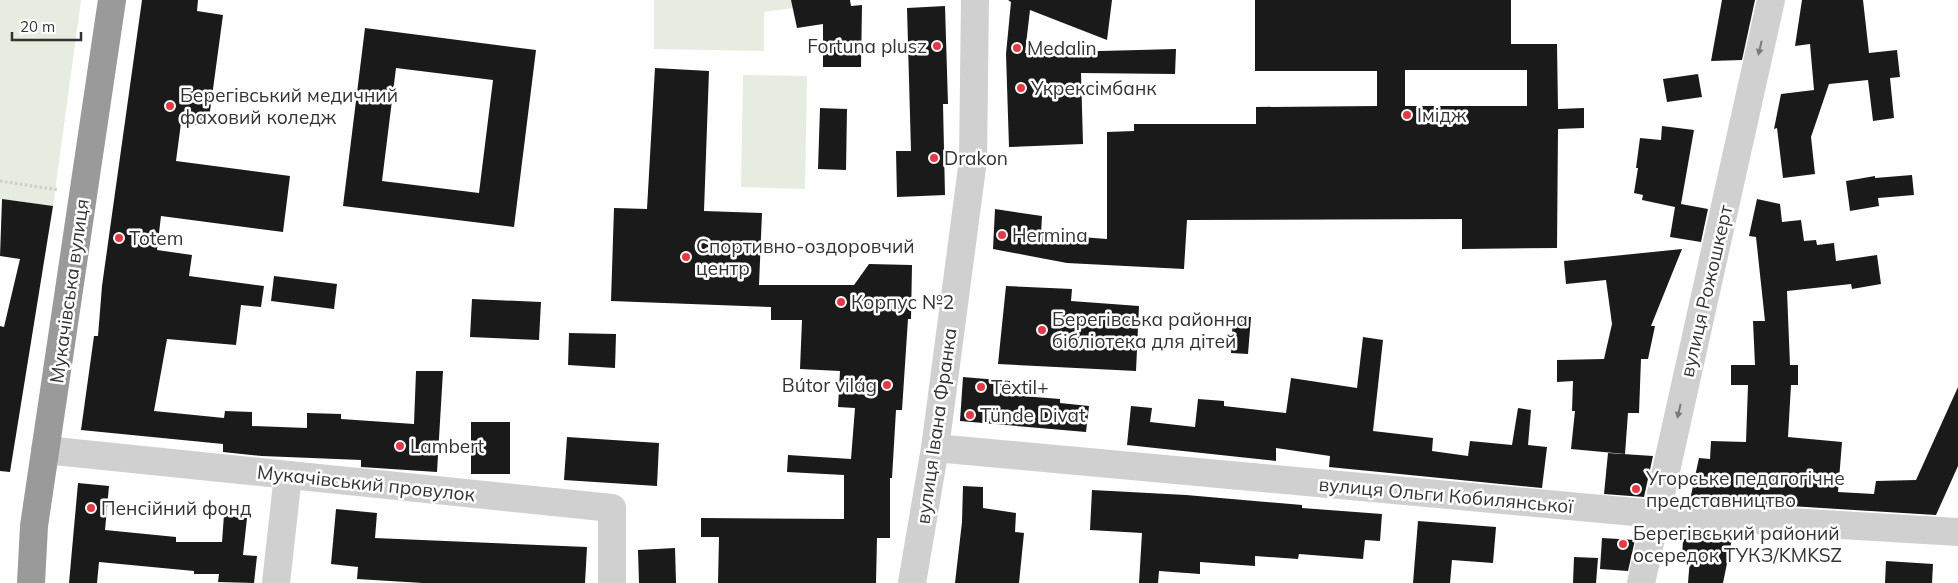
<svg xmlns="http://www.w3.org/2000/svg" width="1958" height="583" font-family="Mulish,sans-serif">
<rect width="100%" height="100%" fill="#fff"/>
<g fill="#e6ecdf">
<path d="M 0,0 L 81,0 L 53,206 L 0,199 Z"/>
<path d="M 654,0 L 792,0 L 793,8 L 764,12 L 764,51 L 654,49 Z"/>
<path d="M 743,75 L 807,76 L 805,189 L 741,187 Z"/>
</g>
<g fill="#1a1a1a" fill-rule="evenodd">
<path d="M 142,0 L 198,0 L 197,11 L 223,15 L 208,126 L 181,123 L 176,161 L 290,176 L 283,232 L 161,216 L 157,250 L 192,255 L 189,276 L 264,286 L 261,307 L 241,305 L 236,345 L 167,339 L 154,411 L 224,418 L 225,411 L 252,412 L 252,426 L 307,428 L 307,413 L 341,414 L 341,419 L 414,424 L 416,371 L 443,371 L 437,472 L 361,467 L 361,460 L 262,456 L 223,452 L 223,444 L 81,430 L 94,336 L 98,336 L 102,286 Z"/>
<path d="M 791,0 L 850,0 L 851,6 L 862,5 L 861,67 L 823,67 L 823,24 L 797,28 Z"/>
<path d="M 1008,0 L 1112,0 L 1107,40 L 1030,10 L 1025,53 L 1176,49 L 1175,74 L 1081,73 L 1083,144 L 1009,147 L 1006,54 L 1011,2 Z"/>
<path d="M 1255,0 L 1511,0 L 1511,44 L 1557,44 L 1558,109 L 1584,108 L 1584,128 L 1558,129 L 1557,248 L 1462,249 L 1462,219 L 1187,220 L 1184,269 L 1067,263 L 993,249 L 995,209 L 1042,216 L 1041,234 L 1107,239 L 1107,132 L 1134,131 L 1134,124 L 1256,124 L 1256,107 L 1377,106 L 1377,71 L 1255,71 ZM 1405,70 L 1527,70 L 1527,106 L 1405,106 Z"/>
<path d="M 1722,0 L 1755,0 L 1742,60 L 1711,61 Z"/>
<path d="M 1802,0 L 1863,0 L 1869,53 L 1897,50 L 1900,77 L 1890,78 L 1894,118 L 1873,121 L 1868,80 L 1829,84 L 1811,137 L 1815,174 L 1783,178 L 1777,128 L 1774,129 L 1781,94 L 1814,90 L 1810,44 L 1795,46 Z"/>
<path d="M 945,6 L 948,104 L 943,104 L 945,195 L 897,197 L 896,151 L 911,151 L 907,8 Z"/>
<path d="M 365,28 L 536,50 L 514,227 L 343,206 ZM 396,68 L 493,80 L 479,193 L 382,181 Z"/>
<path d="M 655,68 L 709,71 L 704,211 L 762,213 L 759,285 L 854,285 L 869,264 L 912,265 L 911,319 L 908,319 L 902,410 L 896,410 L 892,478 L 890,478 L 890,538 L 877,538 L 876,583 L 718,583 L 719,537 L 701,537 L 701,518 L 844,519 L 844,475 L 787,472 L 788,455 L 851,459 L 855,408 L 838,407 L 840,371 L 800,369 L 802,320 L 771,320 L 771,307 L 611,301 L 614,208 L 647,209 Z"/>
<path d="M 1698,74 L 1702,97 L 1667,102 L 1663,79 Z"/>
<path d="M 820,108 L 847,109 L 846,170 L 818,169 Z"/>
<path d="M 1662,126 L 1694,130 L 1681,204 L 1708,209 L 1701,242 L 1670,237 L 1675,207 L 1642,200 L 1643,195 L 1634,193 L 1638,168 L 1636,168 L 1640,138 L 1661,140 Z"/>
<path d="M 1912,175 L 1914,195 L 1878,198 L 1879,206 L 1850,211 L 1846,181 L 1875,176 L 1875,178 Z"/>
<path d="M 2,199 L 53,206 L 10,472 L 0,471 L 0,326 L 4,327 L 20,259 L 0,256 Z"/>
<path d="M 1757,199 L 1780,204 L 1782,222 L 1801,220 L 1804,241 L 1816,240 L 1817,245 L 1834,243 L 1836,261 L 1877,255 L 1881,284 L 1852,289 L 1851,284 L 1787,291 L 1790,365 L 1798,365 L 1798,385 L 1791,385 L 1788,437 L 1842,442 L 1838,492 L 1874,494 L 1876,481 L 1916,480 L 1958,387 L 1958,466 L 1936,515 L 1690,500 L 1699,458 L 1710,459 L 1711,441 L 1746,442 L 1748,385 L 1731,385 L 1731,365 L 1755,365 L 1753,321 L 1765,321 L 1756,237 L 1749,236 Z"/>
<path d="M 1682,249 L 1651,326 L 1655,326 L 1648,359 L 1641,359 L 1639,413 L 1628,413 L 1625,454 L 1571,449 L 1575,411 L 1572,411 L 1573,381 L 1557,382 L 1557,360 L 1604,359 L 1612,324 L 1606,280 L 1566,284 L 1564,261 Z"/>
<path d="M 274,276 L 337,284 L 334,309 L 271,301 Z"/>
<path d="M 1006,286 L 1072,289 L 1071,301 L 1139,306 L 1136,371 L 998,364 Z"/>
<path d="M 472,299 L 541,302 L 539,340 L 470,337 Z"/>
<path d="M 1233,316 L 1251,317 L 1248,354 L 1231,353 Z"/>
<path d="M 569,333 L 616,334 L 615,368 L 568,365 Z"/>
<path d="M 1363,337 L 1383,340 L 1373,431 L 1433,438 L 1432,451 L 1468,456 L 1470,441 L 1512,445 L 1518,408 L 1531,410 L 1528,445 L 1547,447 L 1542,488 L 1329,467 L 1330,456 L 1276,448 L 1276,461 L 1127,445 L 1131,406 L 1152,408 L 1150,422 L 1195,427 L 1198,399 L 1224,401 L 1224,406 L 1286,413 L 1291,378 L 1357,388 Z"/>
<path d="M 963,377 L 1010,381 L 1009,395 L 1060,399 L 1060,403 L 1089,406 L 1086,432 L 960,421 Z"/>
<rect x="471" y="422" width="39" height="52"/>
<path d="M 567,437 L 659,443 L 657,486 L 564,480 Z"/>
<path d="M 1608,453 L 1653,456 L 1644,497 L 1604,494 Z"/>
<path d="M 78,483 L 109,486 L 105,530 L 176,537 L 176,542 L 222,542 L 224,515 L 247,518 L 243,555 L 257,556 L 254,583 L 218,582 L 219,574 L 194,574 L 194,571 L 99,562 L 97,583 L 69,583 Z"/>
<path d="M 963,486 L 983,487 L 983,508 L 1016,513 L 1015,532 L 1024,533 L 1019,583 L 955,583 L 962,522 Z"/>
<path d="M 1092,490 L 1186,495 L 1302,505 L 1302,508 L 1382,514 L 1380,541 L 1365,540 L 1363,559 L 1299,554 L 1298,559 L 1255,556 L 1255,566 L 1200,562 L 1200,574 L 1159,571 L 1158,583 L 1139,583 L 1142,533 L 1090,530 Z"/>
<path d="M 336,509 L 377,513 L 375,538 L 587,547 L 585,583 L 423,583 L 357,579 L 358,567 L 331,564 Z"/>
<path d="M 1418,521 L 1496,527 L 1493,563 L 1452,560 L 1450,583 L 1413,583 Z"/>
<path d="M 1703,532 L 1733,534 L 1723,583 L 1688,583 L 1690,558 L 1682,557 L 1683,540 Z"/>
<path d="M 1602,538 L 1635,540 L 1628,571 L 1600,569 Z"/>
<path d="M 675,548 L 676,583 L 639,583 L 638,550 Z"/>
<path d="M 1574,557 L 1598,558 L 1596,583 L 1573,583 Z"/>
<path d="M 1886,561 L 1933,564 L 1932,583 L 1885,583 Z"/>
</g>
<g fill="none" stroke-linecap="round" stroke-linejoin="round">
<path stroke="#cdcdcd" stroke-width="3" stroke-dasharray="2.5 2.5" stroke-linecap="butt" d="M 0,181 L 59,190"/>
<g stroke="#d0d0d0" stroke-width="28">
<path d="M 935,448 L 1656,514 L 1958,532"/>
<path d="M 45,450 L 612,508 L 612,583"/>
<path d="M 276,583 L 288,475"/>
<path d="M 912,583 L 935,448 L 973,160 L 975,0"/>
<path d="M 1641,583 L 1771,0"/>
</g>
<path stroke="#9a9a9a" stroke-width="28" d="M 31,583 L 34,526 L 112,0"/>
</g>
<defs><path id="oneway-solid" d="M-6-.8H1V-3.2L6.5 0L1 3.2V.8H-6Z" transform="scale(1.25)"/></defs>
<g fill="#7a7a7a">
<use href="#oneway-solid" transform="translate(1760 48) rotate(103)"/>
<use href="#oneway-solid" transform="translate(1679 411) rotate(103)"/>
</g>
<g fill="#e63946" stroke="#fff" stroke-width="2">
<circle cx="937" cy="46" r="5"/>
<circle cx="1017" cy="48" r="5"/>
<circle cx="1021" cy="88" r="5"/>
<circle cx="170" cy="106" r="5"/>
<circle cx="1407" cy="115" r="5"/>
<circle cx="934" cy="158" r="5"/>
<circle cx="1002" cy="235" r="5"/>
<circle cx="119" cy="238" r="5"/>
<circle cx="686" cy="257" r="5"/>
<circle cx="841" cy="302" r="5"/>
<circle cx="1042" cy="330" r="5"/>
<circle cx="887" cy="385" r="5"/>
<circle cx="981" cy="387" r="5"/>
<circle cx="970" cy="415" r="5"/>
<circle cx="400" cy="446" r="5"/>
<circle cx="1636" cy="489" r="5"/>
<circle cx="91" cy="508" r="5"/>
<circle cx="1623" cy="544" r="5"/>
</g>
<g text-anchor="middle" stroke-width="5" stroke-linejoin="round" paint-order="stroke">
<g font-size="19" fill="#333" stroke="#fff" text-anchor="start">
<text x="927" y="53" text-anchor="end">Fortuna plusz</text>
<text x="1027" y="55">Medalin</text>
<text x="1031" y="95">Укрексімбанк</text>
<text x="180" y="102">Берегівський медичний<tspan x="180" dy="22">фаховий коледж</tspan></text>
<text x="1417" y="122">Імідж</text>
<text x="944" y="165">Drakon</text>
<text x="1012" y="242">Hermina</text>
<text x="129" y="245">Totem</text>
<text x="696" y="253">Спортивно-оздоровчий<tspan x="696" dy="22">центр</tspan></text>
<text x="851" y="309">Корпус №2</text>
<text x="1052" y="326">Берегівська районна<tspan x="1052" dy="22">бібліотека для дітей</tspan></text>
<text x="877" y="392" text-anchor="end">Bútor világ</text>
<text x="991" y="394">Textil+</text>
<text x="980" y="422">Tünde Divat</text>
<text x="410" y="453">Lambert</text>
<text x="1646" y="485">Угорське педагогічне<tspan x="1646" dy="22">представництво</tspan></text>
<text x="101" y="515">Пенсійний фонд</text>
<text x="1633" y="540">Берегівський районий<tspan x="1633" dy="22">осередок ТУКЗ/KMKSZ</tspan></text>
</g>
<g font-size="19" fill="#333" stroke="#fff">
<text transform="translate(69 291) rotate(-82)" y="7">Мукачівська вулиця</text>
<text transform="translate(1706 291) rotate(-77)" y="7">вулиця Рожошкерт</text>
<text transform="translate(936 426) rotate(-82)" y="7">вулиця Івана Франка</text>
<text transform="translate(366 483) rotate(6)" y="7">Мукачівський провулок</text>
<text transform="translate(1446 495) rotate(5)" y="7">вулиця Ольги Кобилянської</text>
</g>
</g>
<path d="M12 32v8h69v-8" fill="none" stroke="#333333" stroke-width="2.5"/>
<text x="20" y="32" font-size="15" fill="#333333" stroke="#ffffff" stroke-width="4" paint-order="stroke">20 m</text>
</svg>
